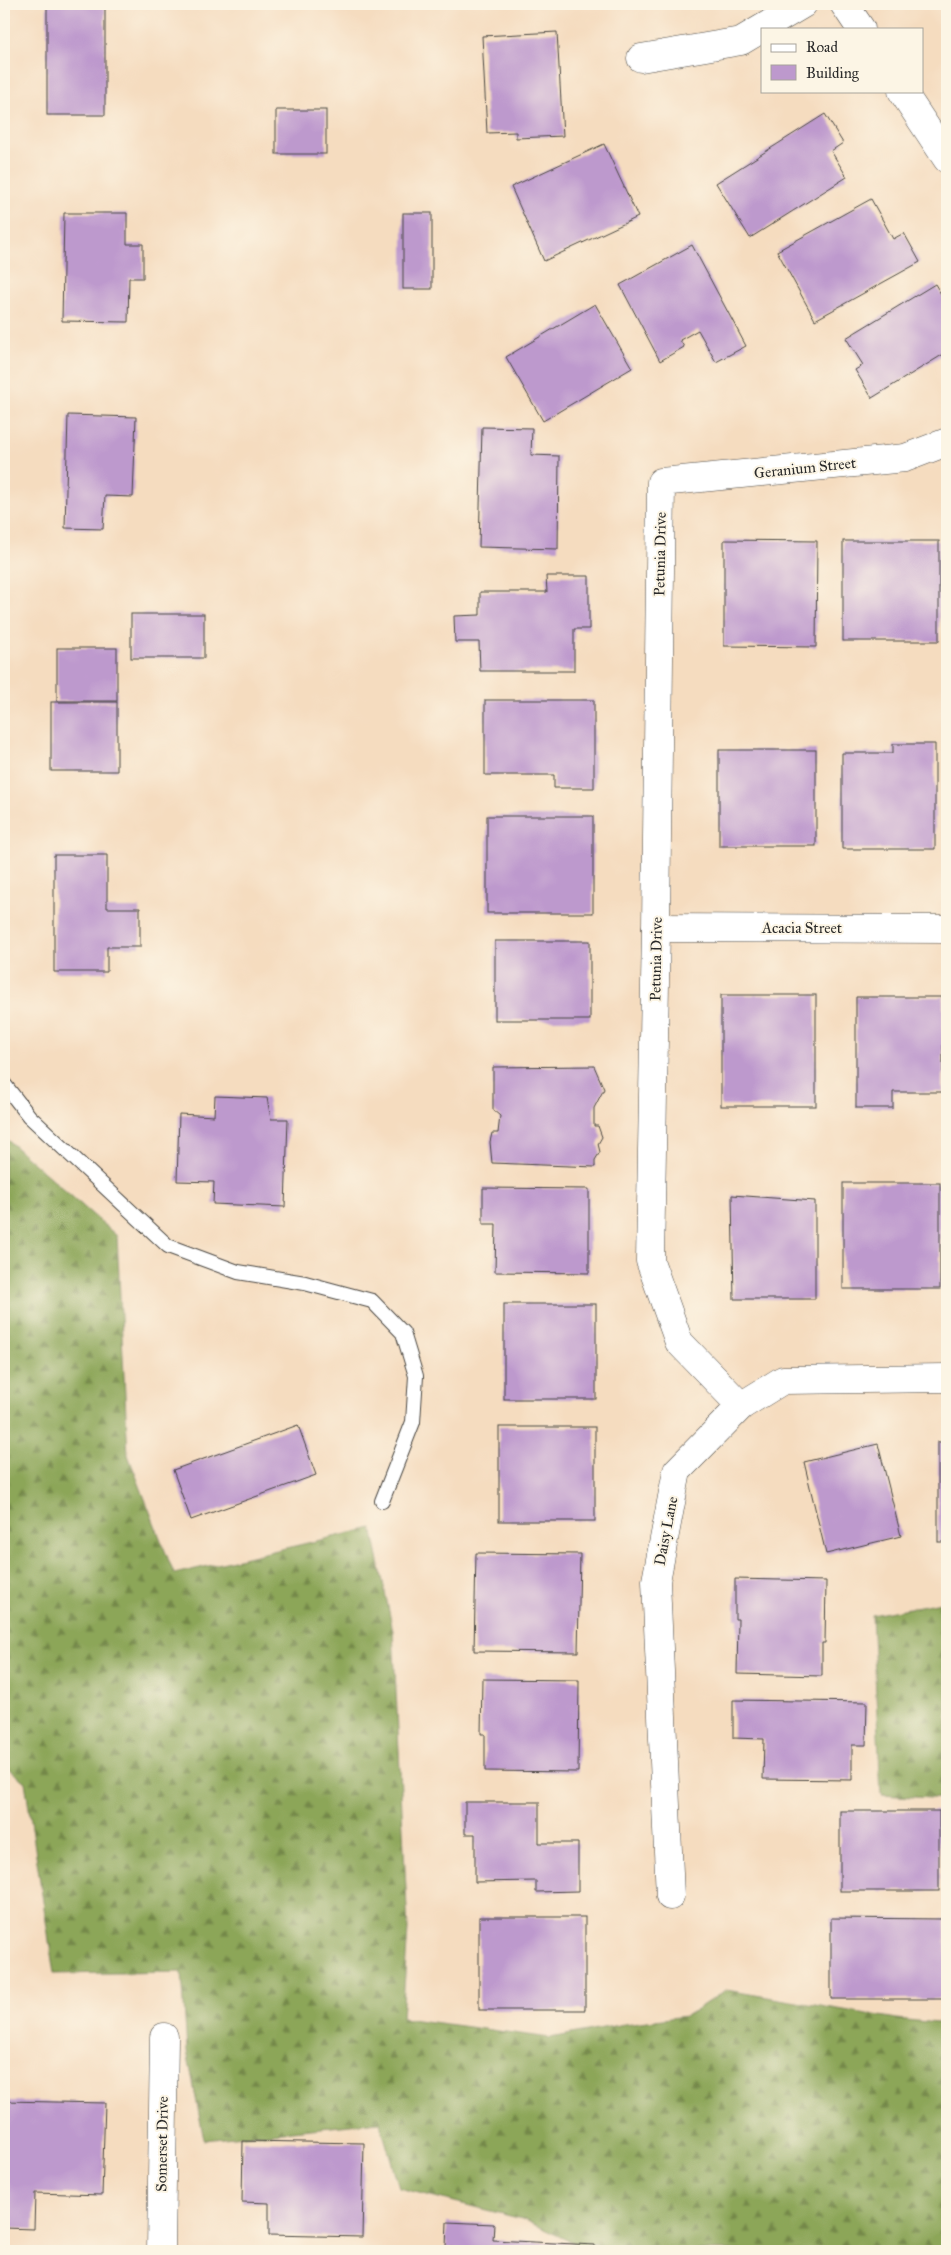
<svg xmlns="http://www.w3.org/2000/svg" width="951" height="2255" font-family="'IM FELL Great Primer',serif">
<defs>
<pattern id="forest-firs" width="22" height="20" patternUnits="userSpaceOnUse" patternTransform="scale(1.25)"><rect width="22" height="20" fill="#8ca658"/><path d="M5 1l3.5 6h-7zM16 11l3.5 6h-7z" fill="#738749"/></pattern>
</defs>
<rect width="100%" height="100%" fill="#fcf5e5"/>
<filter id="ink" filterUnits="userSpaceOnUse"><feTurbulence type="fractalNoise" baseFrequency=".02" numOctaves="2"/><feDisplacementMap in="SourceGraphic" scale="10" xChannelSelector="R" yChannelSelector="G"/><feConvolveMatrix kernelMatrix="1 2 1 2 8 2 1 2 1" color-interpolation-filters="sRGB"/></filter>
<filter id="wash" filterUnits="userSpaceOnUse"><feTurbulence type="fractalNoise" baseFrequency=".0096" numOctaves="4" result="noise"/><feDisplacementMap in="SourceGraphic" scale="20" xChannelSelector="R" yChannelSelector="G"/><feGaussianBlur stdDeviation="1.12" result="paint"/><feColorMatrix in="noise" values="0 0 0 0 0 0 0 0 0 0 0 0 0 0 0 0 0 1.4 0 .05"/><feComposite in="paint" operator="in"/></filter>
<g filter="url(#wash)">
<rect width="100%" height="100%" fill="#f5dcbf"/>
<g fill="url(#forest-firs)" stroke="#5c6842">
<path d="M 4,1137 L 117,1236 L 128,1455 L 174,1574 L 372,1528 L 393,1631 L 408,1929 L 402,2018 L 550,2038 L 624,2024 L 686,2016 L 726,1990 L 897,2019 L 947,2024 L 947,2251 L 591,2251 L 522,2219 L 399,2188 L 380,2122 L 204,2140 L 187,2051 L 182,1972 L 54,1974 L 25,1782 L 4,1765 Z"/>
<path d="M 947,1601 L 947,1799 L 881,1795 L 872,1615 Z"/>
</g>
<g id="blocks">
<g fill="#bd99cd">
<rect x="47" y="4" width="58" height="111"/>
<path d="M 557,32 L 563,136 L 516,138 L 516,132 L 487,133 L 482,36 Z"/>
<rect x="276" y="110" width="50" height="44"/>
<path d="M 825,114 L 843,143 L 831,151 L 847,177 L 750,238 L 716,183 Z"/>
<path d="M 604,144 L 638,217 L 544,261 L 511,187 Z"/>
<path d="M 871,199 L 893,239 L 904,233 L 920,262 L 815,320 L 777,251 Z"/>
<path d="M 64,213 L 127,213 L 127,244 L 143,244 L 143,278 L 129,278 L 128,322 L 62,321 Z"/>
<rect x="403" y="213" width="29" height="76"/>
<path d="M 692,245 L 746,346 L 716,362 L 698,330 L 680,340 L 684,347 L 660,361 L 620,285 Z"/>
<path d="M 935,284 L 947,304 L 947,352 L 872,398 L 855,370 L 863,365 L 846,338 Z"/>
<path d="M 595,304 L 632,368 L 543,421 L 506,357 Z"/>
<path d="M 68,415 L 136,417 L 133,497 L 105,496 L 103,529 L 65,528 Z"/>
<path d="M 482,427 L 532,428 L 531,455 L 559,456 L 558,549 L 479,547 Z"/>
<path d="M 724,540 L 817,541 L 816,647 L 724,646 Z"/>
<rect x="843" y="541" width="96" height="100"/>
<path d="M 546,576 L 589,576 L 589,629 L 574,629 L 574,671 L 480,671 L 479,642 L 455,642 L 454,616 L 480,615 L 480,592 L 547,592 Z"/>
<rect x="131" y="614" width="73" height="44"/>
<rect x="57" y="648" width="60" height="53"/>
<path d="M 485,700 L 594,700 L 594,788 L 554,788 L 554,775 L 485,775 Z"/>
<rect x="51" y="702" width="66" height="69"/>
<path d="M 893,744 L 935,744 L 935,849 L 842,849 L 842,753 L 893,753 Z"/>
<rect x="719" y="750" width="97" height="96"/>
<rect x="487" y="816" width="106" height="97"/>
<path d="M 54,855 L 107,855 L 107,908 L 140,908 L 140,947 L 107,947 L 107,972 L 54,972 Z"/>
<rect x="495" y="941" width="95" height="79"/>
<rect x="721" y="995" width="95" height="111"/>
<path d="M 856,997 L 943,997 L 943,1092 L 893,1092 L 893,1108 L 856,1108 Z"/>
<path d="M 594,1066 L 604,1089 L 594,1108 L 594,1126 L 598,1126 L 602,1137 L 598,1144 L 600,1152 L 595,1160 L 595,1167 L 492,1163 L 490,1142 L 492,1133 L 498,1133 L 500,1116 L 493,1110 L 493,1067 Z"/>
<path d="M 215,1096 L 267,1098 L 271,1119 L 288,1119 L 285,1207 L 213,1204 L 214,1182 L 177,1181 L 179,1114 L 214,1116 Z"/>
<rect x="843" y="1183" width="97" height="106"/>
<path d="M 483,1188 L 589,1189 L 589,1273 L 495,1272 L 496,1224 L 483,1224 Z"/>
<path d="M 732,1195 L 815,1201 L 815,1299 L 734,1299 Z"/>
<rect x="504" y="1304" width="92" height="95"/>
<path d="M 298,1425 L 316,1475 L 191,1520 L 173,1470 Z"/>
<rect x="499" y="1427" width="96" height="94"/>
<rect x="938" y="1442" width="9" height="100"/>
<path d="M 878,1444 L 901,1536 L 826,1554 L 804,1462 Z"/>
<path d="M 476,1553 L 580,1554 L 578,1652 L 474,1651 Z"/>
<path d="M 735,1579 L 826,1581 L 825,1643 L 822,1643 L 822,1676 L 737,1674 L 738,1619 L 735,1619 Z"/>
<path d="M 482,1679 L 579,1680 L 578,1772 L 485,1771 L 485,1734 L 481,1734 Z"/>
<path d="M 733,1700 L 867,1702 L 866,1745 L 852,1745 L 852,1780 L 763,1779 L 764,1739 L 733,1738 Z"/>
<path d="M 465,1802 L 539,1802 L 539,1843 L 578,1843 L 578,1891 L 536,1892 L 536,1881 L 475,1882 L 475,1834 L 465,1834 Z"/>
<rect x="840" y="1811" width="99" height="80"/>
<rect x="479" y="1917" width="106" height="93"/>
<path d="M 831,1918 L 945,1919 L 947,1999 L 831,1999 Z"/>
<path d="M 4,2101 L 105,2103 L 102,2195 L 35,2193 L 34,2229 L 4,2228 Z"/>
<path d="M 243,2141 L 364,2143 L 362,2237 L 269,2235 L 269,2203 L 242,2202 Z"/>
<path d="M 447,2222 L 494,2224 L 493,2240 L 595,2245 L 594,2251 L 463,2251 L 463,2248 L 446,2247 Z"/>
</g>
</g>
</g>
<g filter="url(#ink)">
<use href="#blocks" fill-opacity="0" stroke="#494641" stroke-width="1"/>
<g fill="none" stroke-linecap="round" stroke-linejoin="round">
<g stroke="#494641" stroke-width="16">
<path id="service" d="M 4,1084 L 29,1116 L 168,1246 L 238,1272 L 305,1283 L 372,1301 L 403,1333 L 416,1376 L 413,1422 L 382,1501"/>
</g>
<g stroke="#494641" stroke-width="29">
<g id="minor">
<path d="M 844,4 L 861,29"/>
<path d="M 641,58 L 741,41 L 803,4"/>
<path d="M 902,91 L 947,159"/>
<path d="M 656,928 L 947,929"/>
<path d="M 741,1406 L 679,1342 L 650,1261 L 656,928 L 661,482 L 905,458 L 947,442"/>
<path d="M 670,1896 L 656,1581 L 677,1471 L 741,1406 L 783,1380 L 947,1378"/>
<path d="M 161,2251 L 164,2037"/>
</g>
</g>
<use href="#service" stroke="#fff" stroke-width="14"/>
<use href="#minor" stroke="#fff" stroke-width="28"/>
</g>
</g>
<g text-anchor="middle" stroke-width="4" stroke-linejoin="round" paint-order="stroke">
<g font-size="15" fill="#2b2b2b" stroke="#fcf5e5">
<text transform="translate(805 468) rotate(-6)" y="5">Geranium Street</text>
<text transform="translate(660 554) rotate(-89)" y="5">Petunia Drive</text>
<text x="802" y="933">Acacia Street</text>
<text transform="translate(656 959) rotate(-89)" y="5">Petunia Drive</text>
<text transform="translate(666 1531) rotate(-79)" y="5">Daisy Lane</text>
<text transform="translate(162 2144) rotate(-89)" y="5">Somerset Drive</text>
</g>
</g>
<rect width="951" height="2255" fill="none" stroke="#fcf5e5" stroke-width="20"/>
<rect x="761" y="28" width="162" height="65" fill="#fcf5e5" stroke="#a8a49b"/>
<rect x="771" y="44" width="25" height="8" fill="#ffffff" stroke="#a8a49b"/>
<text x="806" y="52" font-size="15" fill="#2b2b2b">Road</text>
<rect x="771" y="65" width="25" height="15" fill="#bd99cd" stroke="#a8a49b"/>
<text x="806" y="78" font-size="15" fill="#2b2b2b">Building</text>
</svg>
